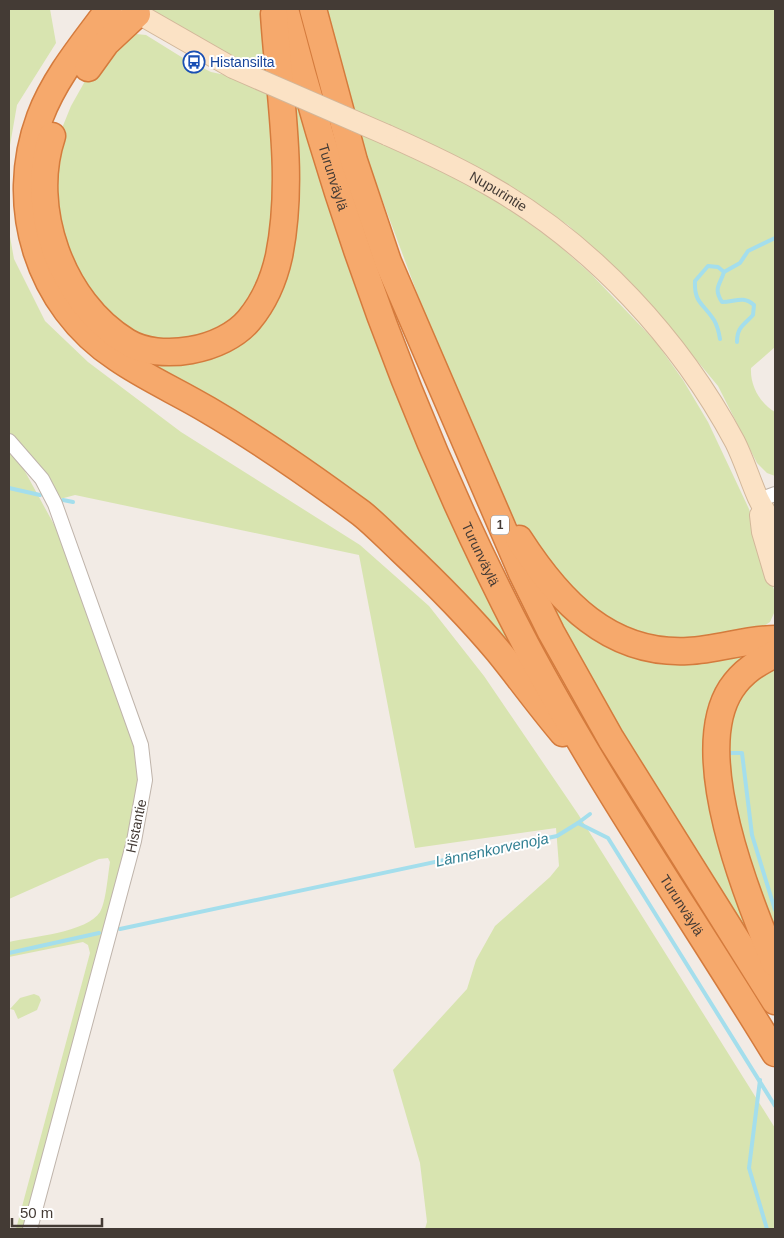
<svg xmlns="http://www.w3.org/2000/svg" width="784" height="1238" font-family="Helvetica,sans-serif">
<rect width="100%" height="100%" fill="#f2ebe5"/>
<g fill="#d8e4b0">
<path d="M 9,9 L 50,9 L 56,43 L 17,105 L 9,151 Z"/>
<path d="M 149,9 L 262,9 L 272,75 L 237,60 Z"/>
<path d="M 325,9 L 775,9 L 775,347 L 751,368 C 750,386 760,403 775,412 L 775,476 L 767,473 L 757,463 L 718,386 L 644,297 L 568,225 L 479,171 L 352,110 Z"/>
<path d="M 113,17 L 115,24 C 85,63 54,101 43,150 C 25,236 82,376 188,356 C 212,352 234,344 250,325 C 304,265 290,171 286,97 C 285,87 281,65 286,59 C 305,129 325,199 349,269 C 399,415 466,556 539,692 L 538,693 C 482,624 424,559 355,503 C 286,447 206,403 129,360 C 112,348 96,337 82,322 C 65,304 52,279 44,257 C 20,189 33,133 69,73 C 78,60 100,24 113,17 Z"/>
<path d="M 136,34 L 146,35 L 183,58 L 211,72 L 230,76 L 275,96 L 276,243 L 248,312 L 196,344 L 124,335 L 73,281 L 51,205 L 58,138 L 71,106 L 89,74 L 124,37 Z"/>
<path d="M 357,132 L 461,181 L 509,209 L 555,242 L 591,274 L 656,342 L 683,380 L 708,422 L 749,509 L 775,593 L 775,611 L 770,622 L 756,631 L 672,646 L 605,624 L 539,558 L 500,498 L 451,384 Z"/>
<path d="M 9,231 L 14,259 L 45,321 L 88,362 L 181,432 L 360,545 L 429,606 L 484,676 L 578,814 L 775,1128 L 775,1229 L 425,1229 L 427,1222 L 420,1163 L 393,1070 L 467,989 L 476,960 L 495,926 L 550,877 L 559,866 L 556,828 L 415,848 L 359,555 L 75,495 L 60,499 L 45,473 L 9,433 Z"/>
<path d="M 9,453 L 22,466 L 63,541 L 137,754 L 138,799 L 127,846 L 26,1229 L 16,1229 L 90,953 L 88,945 L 83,942 L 9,957 L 9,942 C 31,937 88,932 100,912 C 106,902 108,874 110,862 L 108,858 L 99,859 L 9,899 Z"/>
<path d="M 540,587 L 609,643 L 758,645 L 715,719 L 766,962 L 616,725 Z"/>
<path d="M 771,668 L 775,669 L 775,948 L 728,797 L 730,708 L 740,689 Z"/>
<path d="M 34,994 L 39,996 L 41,1000 L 37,1010 L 18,1019 L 14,1010 L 10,1009 L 20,998 Z"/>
</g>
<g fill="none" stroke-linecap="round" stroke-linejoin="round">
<g stroke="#a4deec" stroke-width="4">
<path d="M 724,272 C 720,285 713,288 722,302 C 735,302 743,295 754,305 L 753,315 C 744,325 737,327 737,342"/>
<path d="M 720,339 C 719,333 717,325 714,320 C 703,303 694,303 695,281 L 708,266 L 718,267 L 724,272 L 740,263 L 748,251 L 775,238"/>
<path d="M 9,488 L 40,495"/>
<path d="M 63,500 L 73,502"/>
<path d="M 726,753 L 742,753 L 752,835 L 775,910"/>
<path d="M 578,823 L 590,814"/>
<path d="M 120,929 L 557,836 L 578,823 L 608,838 L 775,1106"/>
<path d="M 9,953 L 99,933"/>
<path d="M 760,1080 L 749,1168 L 767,1229"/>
</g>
<g stroke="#bfb4ab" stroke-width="16">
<g id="street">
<path d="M 9,441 L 42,479 L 55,504 L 141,745 L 145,780 L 134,841 L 30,1229"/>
<path d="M 759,500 L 775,494"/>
</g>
</g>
<g stroke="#d2b79a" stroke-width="22">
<g id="secondary">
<path d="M 130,9 L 233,68"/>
<path id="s1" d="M 387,135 C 423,151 458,167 492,187 C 593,245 680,339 735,442 C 744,460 750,480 758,498 C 763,509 771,519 775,531"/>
<path d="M 760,515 L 762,532 L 775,576"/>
</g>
</g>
<g stroke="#d47b3d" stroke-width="29">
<g id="highway">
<path d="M 109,9 C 84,43 55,77 40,117 C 7,206 38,306 117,358 C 146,378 178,392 208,410 C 261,441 311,476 361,513 C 375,524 388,538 401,550 C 435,582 468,615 498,651 C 520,678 540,706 563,733"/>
<path id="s2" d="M 285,9 C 342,230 420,443 526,645 C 601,786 692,917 775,1053"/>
<path d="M 313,9 L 354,161 L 388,262 L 522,573 L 551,632 L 611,739 L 775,1001"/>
<path d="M 88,68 L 106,43 L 137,14"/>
<path d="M 52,136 C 28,207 61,302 127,342 C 160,362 223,351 249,320 C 264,302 274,279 279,256 C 295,177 279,94 274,14"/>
<path d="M 519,539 C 559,601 609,655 688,651 C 717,650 746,639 775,639"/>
<path d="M 775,654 C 757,663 743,671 731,689 C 689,754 748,899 775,963"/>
</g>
</g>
<use href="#street" stroke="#fff" stroke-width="14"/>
<use href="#secondary" stroke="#fbe2c5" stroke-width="20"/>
<use href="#highway" stroke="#f6a96c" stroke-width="26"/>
<g stroke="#d2b79a" stroke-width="22" stroke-linecap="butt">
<path id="secondary-bridge" d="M 233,68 L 387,135"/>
</g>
<use href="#secondary-bridge" stroke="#fbe2c5" stroke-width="20"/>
</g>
<defs>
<g id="bus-ring" transform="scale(1.125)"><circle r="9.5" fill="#fff" stroke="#1a4fb4" stroke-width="1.5"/><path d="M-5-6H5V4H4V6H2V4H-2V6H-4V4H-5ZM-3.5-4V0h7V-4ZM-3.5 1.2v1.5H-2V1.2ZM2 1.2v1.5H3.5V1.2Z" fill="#1a4fb4"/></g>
</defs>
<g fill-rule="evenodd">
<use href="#bus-ring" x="194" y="62"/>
</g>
<g text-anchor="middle" stroke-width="4" stroke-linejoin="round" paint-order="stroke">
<rect fill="#fff" stroke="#7c7672" stroke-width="1" x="491" y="515.5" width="18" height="19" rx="4"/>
<g font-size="12" font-weight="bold" fill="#443b35">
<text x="500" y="529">1</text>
</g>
<g font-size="14" fill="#164399" stroke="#fff" text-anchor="start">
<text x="210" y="67">Histansilta</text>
</g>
<g font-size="14" fill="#443b35" stroke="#fff">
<text dy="5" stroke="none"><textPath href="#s2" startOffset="175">Turunväylä</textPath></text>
<text dy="5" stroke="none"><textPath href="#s1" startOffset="125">Nupurintie</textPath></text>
<text dy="5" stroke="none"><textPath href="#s2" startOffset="580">Turunväylä</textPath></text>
<text transform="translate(136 826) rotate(-78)" y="5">Histantie</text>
<text dy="5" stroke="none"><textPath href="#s2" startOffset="985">Turunväylä</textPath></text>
</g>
<g font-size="15" font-style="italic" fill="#307f92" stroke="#fff">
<text transform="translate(492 850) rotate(-12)" y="5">Lännenkorvenoja</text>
</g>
</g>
<rect width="784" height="1238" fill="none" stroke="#443b35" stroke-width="20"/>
<path d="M12 1218v8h90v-8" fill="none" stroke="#443b35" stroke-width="2.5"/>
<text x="20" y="1218" font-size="15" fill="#443b35" stroke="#ffffff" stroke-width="4" paint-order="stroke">50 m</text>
</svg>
